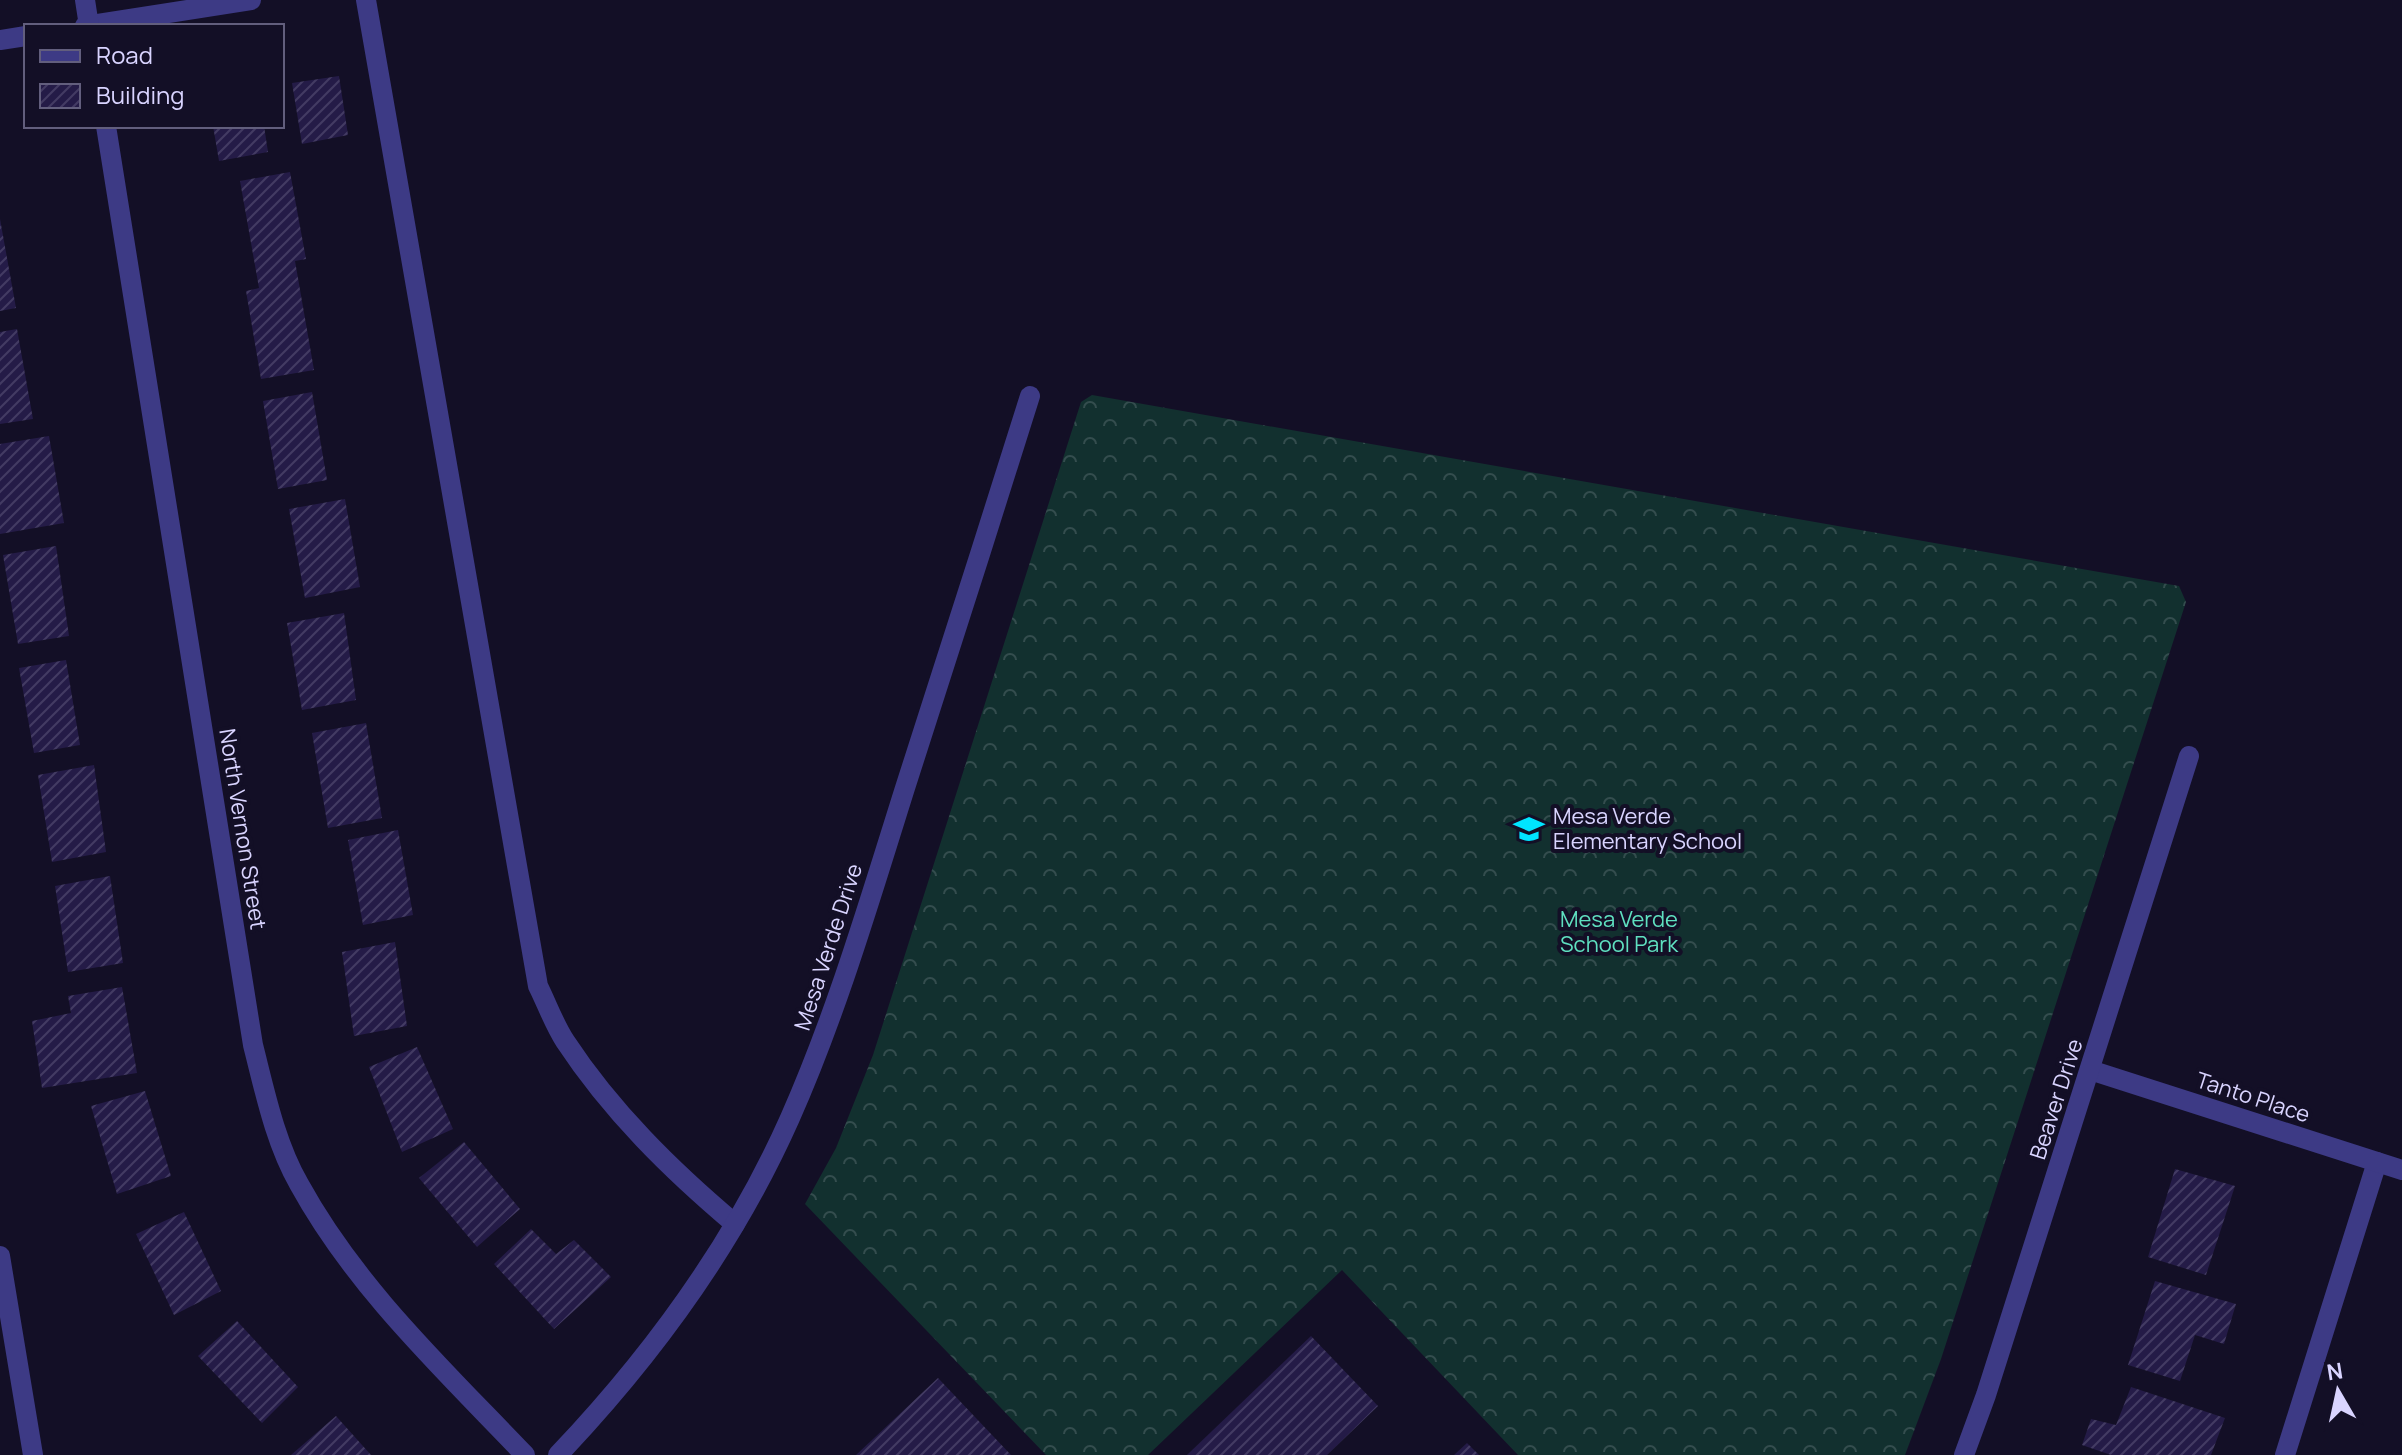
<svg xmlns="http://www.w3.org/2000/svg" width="2402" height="1455" font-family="Manrope,sans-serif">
<defs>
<pattern id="forest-crowns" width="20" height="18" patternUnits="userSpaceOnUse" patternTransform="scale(2)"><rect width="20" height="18" fill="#12302f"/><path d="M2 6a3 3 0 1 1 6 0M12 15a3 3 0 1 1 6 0" fill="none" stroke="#344d4e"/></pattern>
<pattern id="building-hatch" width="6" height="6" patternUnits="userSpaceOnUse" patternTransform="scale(2)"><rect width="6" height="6" fill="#241b47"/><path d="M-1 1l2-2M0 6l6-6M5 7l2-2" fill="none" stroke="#433b63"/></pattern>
</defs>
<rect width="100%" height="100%" fill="#130f26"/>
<path fill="url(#forest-crowns)" d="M 1092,395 L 2179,586 L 2186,602 L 1941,1359 L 1905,1455 L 1518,1455 L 1342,1270 L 1148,1455 L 1046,1455 L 805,1204 L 836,1148 L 873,1055 L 1081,402 Z"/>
<g fill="url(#building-hatch)">
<path d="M 339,76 L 348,135 L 302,144 L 292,83 Z"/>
<path d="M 213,126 L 264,126 L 268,152 L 219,161 Z"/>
<path d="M 290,172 L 306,259 L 295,261 L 314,370 L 261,379 L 246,291 L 259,288 L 240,181 Z"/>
<path d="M 0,219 L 16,308 L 0,311 Z"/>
<path d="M 17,329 L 33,419 L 0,424 L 0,332 Z"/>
<path d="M 312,392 L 327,480 L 278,489 L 263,401 Z"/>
<path d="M 49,436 L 64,523 L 0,534 L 0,444 Z"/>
<path d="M 345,499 L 360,587 L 305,598 L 289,509 Z"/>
<path d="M 56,546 L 69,636 L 18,644 L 3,555 Z"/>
<path d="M 344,613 L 356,700 L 302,710 L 287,623 Z"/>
<path d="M 66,660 L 80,745 L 34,753 L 19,668 Z"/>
<path d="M 366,723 L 382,818 L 328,828 L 312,733 Z"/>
<path d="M 94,765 L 106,852 L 52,862 L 38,775 Z"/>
<path d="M 398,830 L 413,915 L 363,925 L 348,840 Z"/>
<path d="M 110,876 L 123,963 L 68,972 L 55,886 Z"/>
<path d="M 395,942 L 407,1026 L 354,1036 L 342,952 Z"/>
<path d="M 122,987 L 137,1073 L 42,1088 L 32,1021 L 71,1013 L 68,996 Z"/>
<path d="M 417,1047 L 453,1129 L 402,1152 L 369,1067 Z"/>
<path d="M 145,1091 L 171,1176 L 117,1194 L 91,1106 Z"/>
<path d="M 464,1142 L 520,1209 L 477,1247 L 419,1178 Z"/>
<path d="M 2175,1169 L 2235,1186 L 2206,1275 L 2148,1257 Z"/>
<path d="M 184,1212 L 221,1291 L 174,1315 L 136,1234 Z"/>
<path d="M 531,1229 L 556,1254 L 574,1240 L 611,1277 L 554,1329 L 494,1264 Z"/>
<path d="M 2155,1281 L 2236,1304 L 2224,1344 L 2195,1335 L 2180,1381 L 2128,1365 Z"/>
<path d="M 237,1321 L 298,1387 L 262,1423 L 198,1356 Z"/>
<path d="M 1311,1336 L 1378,1406 L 1327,1455 L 1187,1455 Z"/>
<path d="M 938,1378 L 1011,1455 L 856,1455 Z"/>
<path d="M 2131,1387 L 2225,1418 L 2211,1455 L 2111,1455 L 2082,1445 L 2091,1419 L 2116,1425 Z"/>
<path d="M 336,1416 L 371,1455 L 291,1455 Z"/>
<path d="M 1467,1443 L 1479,1455 L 1454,1455 Z"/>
</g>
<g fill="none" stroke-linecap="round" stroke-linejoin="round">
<g stroke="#3d3a85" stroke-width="20">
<path d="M 366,0 L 538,986 C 547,1004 554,1024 565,1041 C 611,1111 671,1170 735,1224"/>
<path d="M 0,1256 L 33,1455"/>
<path d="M 2285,1455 L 2377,1162"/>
</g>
<g stroke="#3d3a85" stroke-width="20">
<path d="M 85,26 L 251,0"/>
<path d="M 0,40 L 26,36"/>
<path d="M 2090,1070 L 2402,1170"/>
<path d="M 1964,1455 L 1986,1395 L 2189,756"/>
</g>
<g stroke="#3d3a85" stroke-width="20">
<path d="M 85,0 L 89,26"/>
<path d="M 106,126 L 253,1045 C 265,1092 275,1142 299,1184 C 356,1288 444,1370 525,1455"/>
<path d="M 558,1455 C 652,1356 734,1244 790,1118 C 837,1012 870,899 905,788 C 947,657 989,527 1030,396"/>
</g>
</g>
<defs>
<g id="school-bare" transform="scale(2.4)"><path d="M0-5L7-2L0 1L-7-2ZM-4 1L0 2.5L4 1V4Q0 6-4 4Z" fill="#00e5ff" stroke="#130f26" stroke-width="2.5" paint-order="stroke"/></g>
</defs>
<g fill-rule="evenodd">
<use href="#school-bare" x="1529" y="829"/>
</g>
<g text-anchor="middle" stroke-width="8" stroke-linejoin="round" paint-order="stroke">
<g font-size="22" fill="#d9d4ff" stroke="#130f26" text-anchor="start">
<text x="1553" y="824">Mesa Verde<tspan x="1553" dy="25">Elementary School</tspan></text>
</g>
<g font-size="22" fill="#d9d4ff" stroke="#130f26">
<text transform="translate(243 829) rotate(81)" y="8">North Vernon Street</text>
<text transform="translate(828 947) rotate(-72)" y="8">Mesa Verde Drive</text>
<text transform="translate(2253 1097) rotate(18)" y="8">Tanto Place</text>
<text transform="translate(2056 1099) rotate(-72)" y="8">Beaver Drive</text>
</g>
<g font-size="22" fill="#5fe0c0" stroke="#130f26">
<text x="1619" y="927">Mesa Verde<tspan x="1619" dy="25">School Park</tspan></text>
</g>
</g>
<rect x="24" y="24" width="260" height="104" fill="#130f26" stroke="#625e7d" stroke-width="2"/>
<rect x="40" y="50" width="40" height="12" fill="#3d3a85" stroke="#625e7d" stroke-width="2"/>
<text x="96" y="64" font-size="24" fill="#d9d4ff">Road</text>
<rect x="40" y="84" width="40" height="24" fill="url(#building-hatch)" stroke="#625e7d" stroke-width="2"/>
<text x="96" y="104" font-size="24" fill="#d9d4ff">Building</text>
<g transform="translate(2338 1391) rotate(351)" stroke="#130f26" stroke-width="6" paint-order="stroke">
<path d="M0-6L14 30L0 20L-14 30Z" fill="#d9d4ff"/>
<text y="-12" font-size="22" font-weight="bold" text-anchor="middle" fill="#d9d4ff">N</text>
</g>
</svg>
